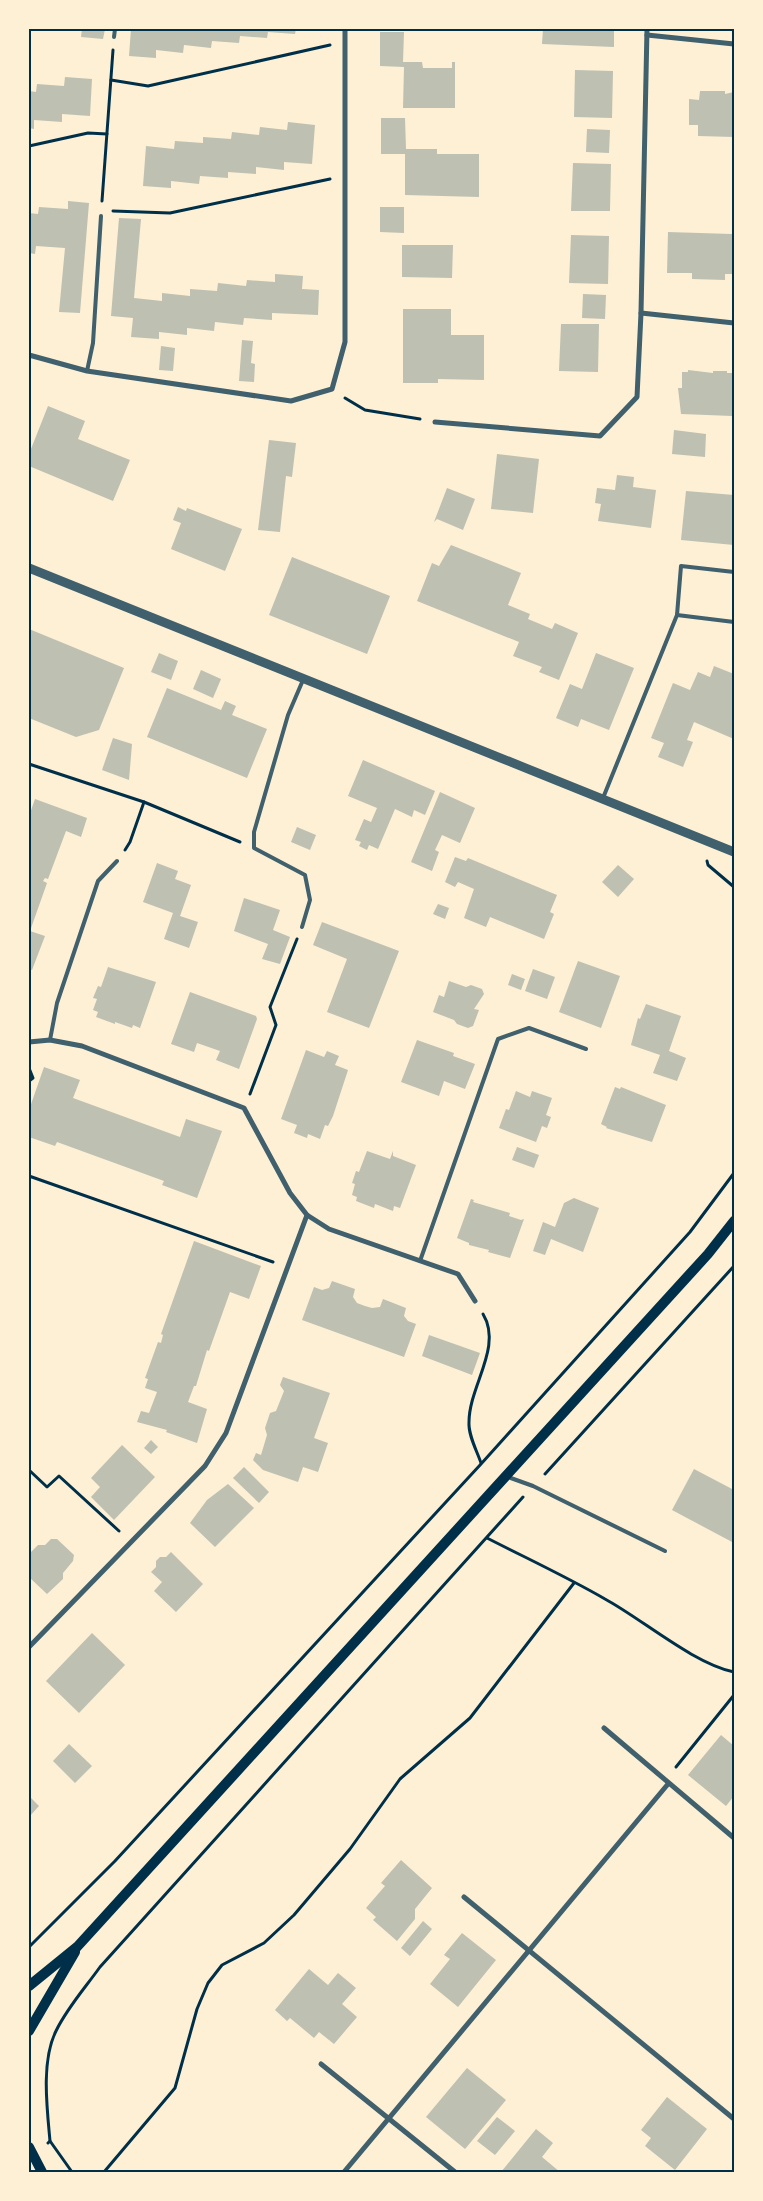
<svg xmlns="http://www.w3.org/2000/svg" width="763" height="2201" font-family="Mulish,sans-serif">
<rect width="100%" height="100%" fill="#fdf0d5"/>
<g fill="#bec0b2">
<path d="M 82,29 L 105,29 L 103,39 L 81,37 Z"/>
<path d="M 131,29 L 296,29 L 295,34 L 268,32 L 267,38 L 240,36 L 239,43 L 212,41 L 211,48 L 184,45 L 183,53 L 156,50 L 156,58 L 129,56 Z"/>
<path d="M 543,29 L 614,29 L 614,47 L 542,44 Z"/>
<path d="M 380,32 L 404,32 L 403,62 L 422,62 L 423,68 L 452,68 L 452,62 L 455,62 L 455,108 L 403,108 L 404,67 L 380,66 Z"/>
<path d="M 575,70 L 613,71 L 612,118 L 574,117 Z"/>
<path d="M 65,77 L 92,79 L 90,116 L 62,114 L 62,122 L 34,120 L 34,129 L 29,128 L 29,91 L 36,92 L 37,84 L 64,86 Z"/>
<path d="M 700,91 L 725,91 L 725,94 L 734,92 L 734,137 L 698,136 L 698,125 L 689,125 L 689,99 L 699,100 Z"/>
<path d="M 381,118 L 405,118 L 406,149 L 437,149 L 437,154 L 479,154 L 479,197 L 405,195 L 405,154 L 381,154 Z"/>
<path d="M 288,122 L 315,125 L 312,164 L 284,162 L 284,170 L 256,167 L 256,174 L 228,172 L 228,178 L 200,176 L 199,184 L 171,181 L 171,188 L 143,186 L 146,146 L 174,149 L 175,141 L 203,143 L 203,137 L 231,139 L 232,132 L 259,135 L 260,127 L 287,130 Z"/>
<path d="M 587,129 L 610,130 L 609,153 L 586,152 Z"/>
<path d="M 573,163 L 611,164 L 610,211 L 571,211 Z"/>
<path d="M 68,201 L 89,203 L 80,313 L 59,312 L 65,248 L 36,246 L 35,254 L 29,253 L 29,213 L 38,214 L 39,207 L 68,209 Z"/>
<path d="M 380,207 L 404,207 L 404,233 L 380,232 Z"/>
<path d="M 119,218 L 141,219 L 134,298 L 162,301 L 162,293 L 190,296 L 190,289 L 217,291 L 218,283 L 246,286 L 247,280 L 275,282 L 275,274 L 303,276 L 302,289 L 319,290 L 318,315 L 272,313 L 272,320 L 244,318 L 243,325 L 215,322 L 214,331 L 187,328 L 187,335 L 159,332 L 159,339 L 131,337 L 133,318 L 111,316 Z"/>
<path d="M 668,232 L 732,234 L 734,274 L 725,274 L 725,280 L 692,279 L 692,273 L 667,273 Z"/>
<path d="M 571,235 L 609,236 L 608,284 L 569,283 Z"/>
<path d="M 402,245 L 453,245 L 452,278 L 402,277 Z"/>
<path d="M 583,294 L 606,295 L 605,319 L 582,318 Z"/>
<path d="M 403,309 L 451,309 L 451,335 L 484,335 L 484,380 L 438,379 L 438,383 L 403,383 Z"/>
<path d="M 561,324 L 599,324 L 598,372 L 559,371 Z"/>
<path d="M 242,340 L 253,341 L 251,363 L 255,364 L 254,382 L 239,381 Z"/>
<path d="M 161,346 L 175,348 L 173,371 L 159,370 Z"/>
<path d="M 688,370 L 713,373 L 713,371 L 727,371 L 727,373 L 733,373 L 734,403 L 732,403 L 732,416 L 681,414 L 678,388 L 682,388 L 682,372 L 688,372 Z"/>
<path d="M 48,406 L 85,421 L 78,439 L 130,460 L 113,501 L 29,466 L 29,454 Z"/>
<path d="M 674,430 L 706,434 L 705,457 L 672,454 Z"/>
<path d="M 269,440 L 296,443 L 292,477 L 286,476 L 280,532 L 258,530 Z"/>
<path d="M 497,454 L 539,459 L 533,513 L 491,509 Z"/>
<path d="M 617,475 L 634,477 L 633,487 L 656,490 L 651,528 L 598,521 L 601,504 L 595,503 L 597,488 L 615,490 Z"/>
<path d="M 447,488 L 475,499 L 463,530 L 437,519 L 434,522 Z"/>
<path d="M 686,491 L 734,495 L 734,545 L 681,540 Z"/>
<path d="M 178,507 L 186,511 L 187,508 L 242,529 L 225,571 L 171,549 L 181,523 L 173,520 Z"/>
<path d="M 451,545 L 521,573 L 508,605 L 530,614 L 528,619 L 552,629 L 555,623 L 578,633 L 559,680 L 539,672 L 542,667 L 513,656 L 519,642 L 417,601 L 432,563 L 439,566 Z"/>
<path d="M 292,557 L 390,596 L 367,654 L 269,615 Z"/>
<path d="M 29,629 L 124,668 L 99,730 L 76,737 L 29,718 Z"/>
<path d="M 159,653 L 178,661 L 171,680 L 151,672 Z"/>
<path d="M 596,653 L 634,668 L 609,730 L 581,719 L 578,727 L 556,718 L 570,684 L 582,689 Z"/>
<path d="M 714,666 L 734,674 L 734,739 L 694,722 L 687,740 L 693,742 L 683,767 L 658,757 L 664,743 L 651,738 L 673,683 L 690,690 L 698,672 L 710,677 Z"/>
<path d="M 201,670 L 221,679 L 213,698 L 193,689 Z"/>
<path d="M 167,688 L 221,710 L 225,701 L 236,706 L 232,715 L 267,729 L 247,778 L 147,737 Z"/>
<path d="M 113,738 L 132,744 L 129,780 L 102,770 Z"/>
<path d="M 363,760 L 435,791 L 425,815 L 414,810 L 412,817 L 395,809 L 378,849 L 369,845 L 367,850 L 359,846 L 361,842 L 355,840 L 364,819 L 371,822 L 377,808 L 348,796 Z"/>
<path d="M 440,792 L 475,808 L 460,843 L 442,835 L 435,850 L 439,852 L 432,871 L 411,862 Z"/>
<path d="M 35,799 L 87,818 L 81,837 L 66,831 L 48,879 L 45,878 L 43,881 L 47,883 L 30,931 L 45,936 L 32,970 L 29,969 L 29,816 Z"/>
<path d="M 297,827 L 316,835 L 310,850 L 291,842 Z"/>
<path d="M 455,857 L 466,861 L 468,858 L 557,895 L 550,912 L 554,914 L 544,939 L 490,917 L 486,927 L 464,918 L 474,889 L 458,882 L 455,887 L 445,882 Z"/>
<path d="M 157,863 L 178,871 L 175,879 L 191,885 L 180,916 L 198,922 L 189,948 L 164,939 L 173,913 L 143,902 Z"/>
<path d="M 618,865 L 634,879 L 618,897 L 602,882 Z"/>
<path d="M 244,898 L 280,910 L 273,930 L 290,937 L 280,964 L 262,959 L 268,944 L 234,931 Z"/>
<path d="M 438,904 L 449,908 L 445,919 L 433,914 Z"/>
<path d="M 322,922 L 399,951 L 369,1028 L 327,1012 L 347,959 L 313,945 Z"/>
<path d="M 578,961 L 620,976 L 601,1028 L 559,1012 Z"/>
<path d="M 108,967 L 156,982 L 140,1028 L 133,1025 L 132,1028 L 115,1022 L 115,1024 L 96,1017 L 98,1012 L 93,1010 L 97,999 L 93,998 L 98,986 L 101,987 Z"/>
<path d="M 533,969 L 555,977 L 547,999 L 525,991 Z"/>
<path d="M 512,974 L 525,979 L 521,990 L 508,985 Z"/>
<path d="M 449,981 L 466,987 L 471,985 L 482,989 L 484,994 L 474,1009 L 479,1010 L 473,1026 L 468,1028 L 457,1024 L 454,1020 L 433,1012 L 439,995 L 444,997 Z"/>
<path d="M 190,992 L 256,1016 L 257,1019 L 239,1069 L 216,1060 L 220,1051 L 197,1043 L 194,1052 L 171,1044 Z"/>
<path d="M 646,1004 L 681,1016 L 669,1051 L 686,1058 L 677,1081 L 653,1073 L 660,1055 L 631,1045 L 638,1018 L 640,1019 Z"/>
<path d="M 417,1040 L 454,1053 L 453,1056 L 475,1064 L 465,1089 L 444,1081 L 439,1096 L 401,1082 Z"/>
<path d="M 306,1050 L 324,1057 L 327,1051 L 339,1056 L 335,1065 L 348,1070 L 333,1116 L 328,1126 L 325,1125 L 320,1139 L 308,1134 L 307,1138 L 294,1133 L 297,1125 L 281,1119 Z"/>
<path d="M 44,1067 L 80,1080 L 73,1098 L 180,1137 L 186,1119 L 222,1131 L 197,1198 L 162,1185 L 164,1181 L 57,1142 L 55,1146 L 29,1137 L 29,1110 Z"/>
<path d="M 615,1087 L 620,1089 L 621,1087 L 666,1105 L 652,1142 L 606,1128 L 607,1127 L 601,1124 Z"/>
<path d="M 516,1091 L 530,1097 L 532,1091 L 552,1098 L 546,1115 L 551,1117 L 547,1128 L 542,1126 L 536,1142 L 499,1128 L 506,1109 L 509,1110 Z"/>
<path d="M 517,1147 L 539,1155 L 534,1168 L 512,1160 Z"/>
<path d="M 367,1151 L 390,1159 L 393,1151 L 393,1156 L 416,1165 L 400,1208 L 394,1206 L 393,1211 L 375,1204 L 374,1208 L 356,1201 L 357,1197 L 352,1195 L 355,1184 L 352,1183 L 356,1171 L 359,1172 Z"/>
<path d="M 574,1198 L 599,1208 L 583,1252 L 551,1239 L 545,1255 L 533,1251 L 543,1222 L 555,1227 L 564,1203 Z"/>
<path d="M 471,1199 L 474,1200 L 473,1202 L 510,1213 L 509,1216 L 521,1220 L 524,1219 L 510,1258 L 488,1252 L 489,1250 L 469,1245 L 469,1243 L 457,1238 Z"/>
<path d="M 194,1241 L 261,1266 L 249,1299 L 230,1292 L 209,1351 L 207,1350 L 196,1386 L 194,1386 L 188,1402 L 207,1409 L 197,1443 L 166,1432 L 167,1430 L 137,1422 L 141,1411 L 149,1413 L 157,1392 L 145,1388 L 148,1379 L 145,1378 L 158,1342 L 161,1343 L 163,1335 L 161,1334 Z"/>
<path d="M 332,1281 L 355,1289 L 353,1297 L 357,1303 L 365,1306 L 372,1308 L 380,1307 L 383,1299 L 406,1308 L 404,1316 L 408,1321 L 416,1324 L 404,1357 L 302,1320 L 314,1287 L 322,1290 L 329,1288 Z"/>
<path d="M 429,1335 L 480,1353 L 472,1375 L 422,1356 Z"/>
<path d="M 283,1377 L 330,1393 L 314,1438 L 328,1443 L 318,1472 L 303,1467 L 298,1482 L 263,1470 L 253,1460 L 256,1453 L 261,1455 L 267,1435 L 265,1428 L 270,1413 L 276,1411 L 284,1391 L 280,1385 Z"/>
<path d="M 151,1440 L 158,1447 L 151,1454 L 144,1448 Z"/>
<path d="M 122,1445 L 155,1477 L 114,1520 L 91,1497 L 100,1487 L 91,1478 Z"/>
<path d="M 244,1467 L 269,1492 L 259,1503 L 233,1478 Z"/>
<path d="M 694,1469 L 734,1490 L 734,1543 L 672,1510 Z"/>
<path d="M 228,1484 L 254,1508 L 215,1547 L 190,1523 L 207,1500 Z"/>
<path d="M 51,1539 L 57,1539 L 74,1555 L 73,1561 L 63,1573 L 63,1579 L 47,1594 L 29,1577 L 29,1554 L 38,1545 L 45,1545 Z"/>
<path d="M 171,1552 L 203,1584 L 176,1612 L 154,1591 L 162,1582 L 151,1572 L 156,1567 L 156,1561 L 160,1557 L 166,1557 Z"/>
<path d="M 92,1633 L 125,1665 L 79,1713 L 46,1681 Z"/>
<path d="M 721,1735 L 734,1746 L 734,1796 L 726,1806 L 688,1775 Z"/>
<path d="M 69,1744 L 92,1766 L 75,1783 L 53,1761 Z"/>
<path d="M 29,1796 L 39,1806 L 29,1817 Z"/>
<path d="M 401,1860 L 432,1888 L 415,1909 L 415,1919 L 397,1941 L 373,1920 L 376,1917 L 366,1908 L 385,1886 L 381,1883 Z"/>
<path d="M 423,1921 L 432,1929 L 410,1956 L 401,1948 Z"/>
<path d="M 462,1933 L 496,1960 L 458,2007 L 430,1984 L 450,1959 L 444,1955 Z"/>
<path d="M 309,1969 L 328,1985 L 338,1973 L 356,1988 L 342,2004 L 357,2017 L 334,2044 L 319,2032 L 314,2038 L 290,2018 L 287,2021 L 275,2010 Z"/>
<path d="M 467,2068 L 506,2100 L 465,2149 L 426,2117 Z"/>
<path d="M 667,2097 L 707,2129 L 675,2170 L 645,2146 L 651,2138 L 641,2130 Z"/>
<path d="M 497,2117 L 515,2131 L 495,2155 L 477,2141 Z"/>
<path d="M 536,2129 L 553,2143 L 542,2157 L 560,2172 L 501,2172 Z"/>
</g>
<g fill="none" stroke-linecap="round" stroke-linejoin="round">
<g stroke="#003049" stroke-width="3">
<path d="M 111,80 L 148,86 L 330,45"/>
<path d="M 29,146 L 88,133 L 107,134"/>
<path d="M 102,201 L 113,50"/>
<path d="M 113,211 L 170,213 L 330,179"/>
<path d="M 345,398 L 365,410 L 420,419"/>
<path d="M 29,764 L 144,802 L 240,842"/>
<path d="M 125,850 L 130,842 L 144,802"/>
<path d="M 707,861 L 708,865 L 734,887"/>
<path d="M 29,1068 L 33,1078 L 29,1081"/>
<path d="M 250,1094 L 276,1025 L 270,1007 L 297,939"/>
<path d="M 29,1176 L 273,1262"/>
<path d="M 481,1463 C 477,1451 468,1435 469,1422 C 469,1386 503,1347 483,1314"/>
<path d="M 29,1470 L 47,1487 L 59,1476 L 119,1531"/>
<path d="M 545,1474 L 734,1266"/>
<path d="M 487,1538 C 526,1558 567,1577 605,1599 C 642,1619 694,1664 734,1672"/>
<path d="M 676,1767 L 734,1695"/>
<path d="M 29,1947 L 115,1861 L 481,1464 L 690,1232 L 734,1173"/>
<path d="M 50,2141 L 72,2172"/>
<path d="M 48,2143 L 50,2141 C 47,2108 41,2061 56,2031 C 67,2008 85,1988 100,1967 L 523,1497"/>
<path d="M 104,2172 L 175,2088 L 197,2009 L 208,1983 L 222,1965 L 264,1943 L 294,1915 L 350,1849 L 400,1779 L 470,1718 L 574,1583"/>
</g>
<g stroke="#3f606c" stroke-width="4">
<path d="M 114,37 L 115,29"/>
<path d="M 87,371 L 93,343 L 101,216"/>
<path d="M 677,615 L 734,622"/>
<path d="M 603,798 L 677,615 L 681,566 L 734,572"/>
<path d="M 302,927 L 310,900 L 305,875 L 254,848 L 254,832 L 288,715 L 303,680"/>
<path d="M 50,1040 L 57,1003 L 98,881 L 117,861"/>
<path d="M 420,1261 L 498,1039 L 529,1028 L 586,1049"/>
<path d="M 508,1477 L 533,1486 L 665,1551"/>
</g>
<g stroke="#3f606c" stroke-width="5">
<path d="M 647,35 L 734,44"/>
<path d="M 641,313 L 734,323"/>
<path d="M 29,355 L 87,371 L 291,401 L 332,389 L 345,342 L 345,29"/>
<path d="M 435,422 L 600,436 L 637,397 L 641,313 L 647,29"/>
<path d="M 29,1042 L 50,1040 L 82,1046 L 244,1108 L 290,1193 L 307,1215 L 329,1229 L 458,1274 L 475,1301"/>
<path d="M 29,1647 L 205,1466 L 226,1433 L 307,1215"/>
<path d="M 604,1728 L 734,1838"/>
<path d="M 464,1897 L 734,2119"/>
<path d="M 321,2064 L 455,2172"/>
<path d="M 344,2172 L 668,1784"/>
</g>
<path stroke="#3f606c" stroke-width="9" d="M 29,568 L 734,852"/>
<g stroke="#003049" stroke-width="10">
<path d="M 29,1986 L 77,1947 L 708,1254 L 734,1221"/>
<path d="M 29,2031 L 75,1952"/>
<path d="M 29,2147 L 42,2172"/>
</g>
</g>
<rect width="763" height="2201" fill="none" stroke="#fdf0d5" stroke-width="60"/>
<rect x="30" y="30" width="703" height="2141" fill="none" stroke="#003049" stroke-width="2"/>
</svg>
